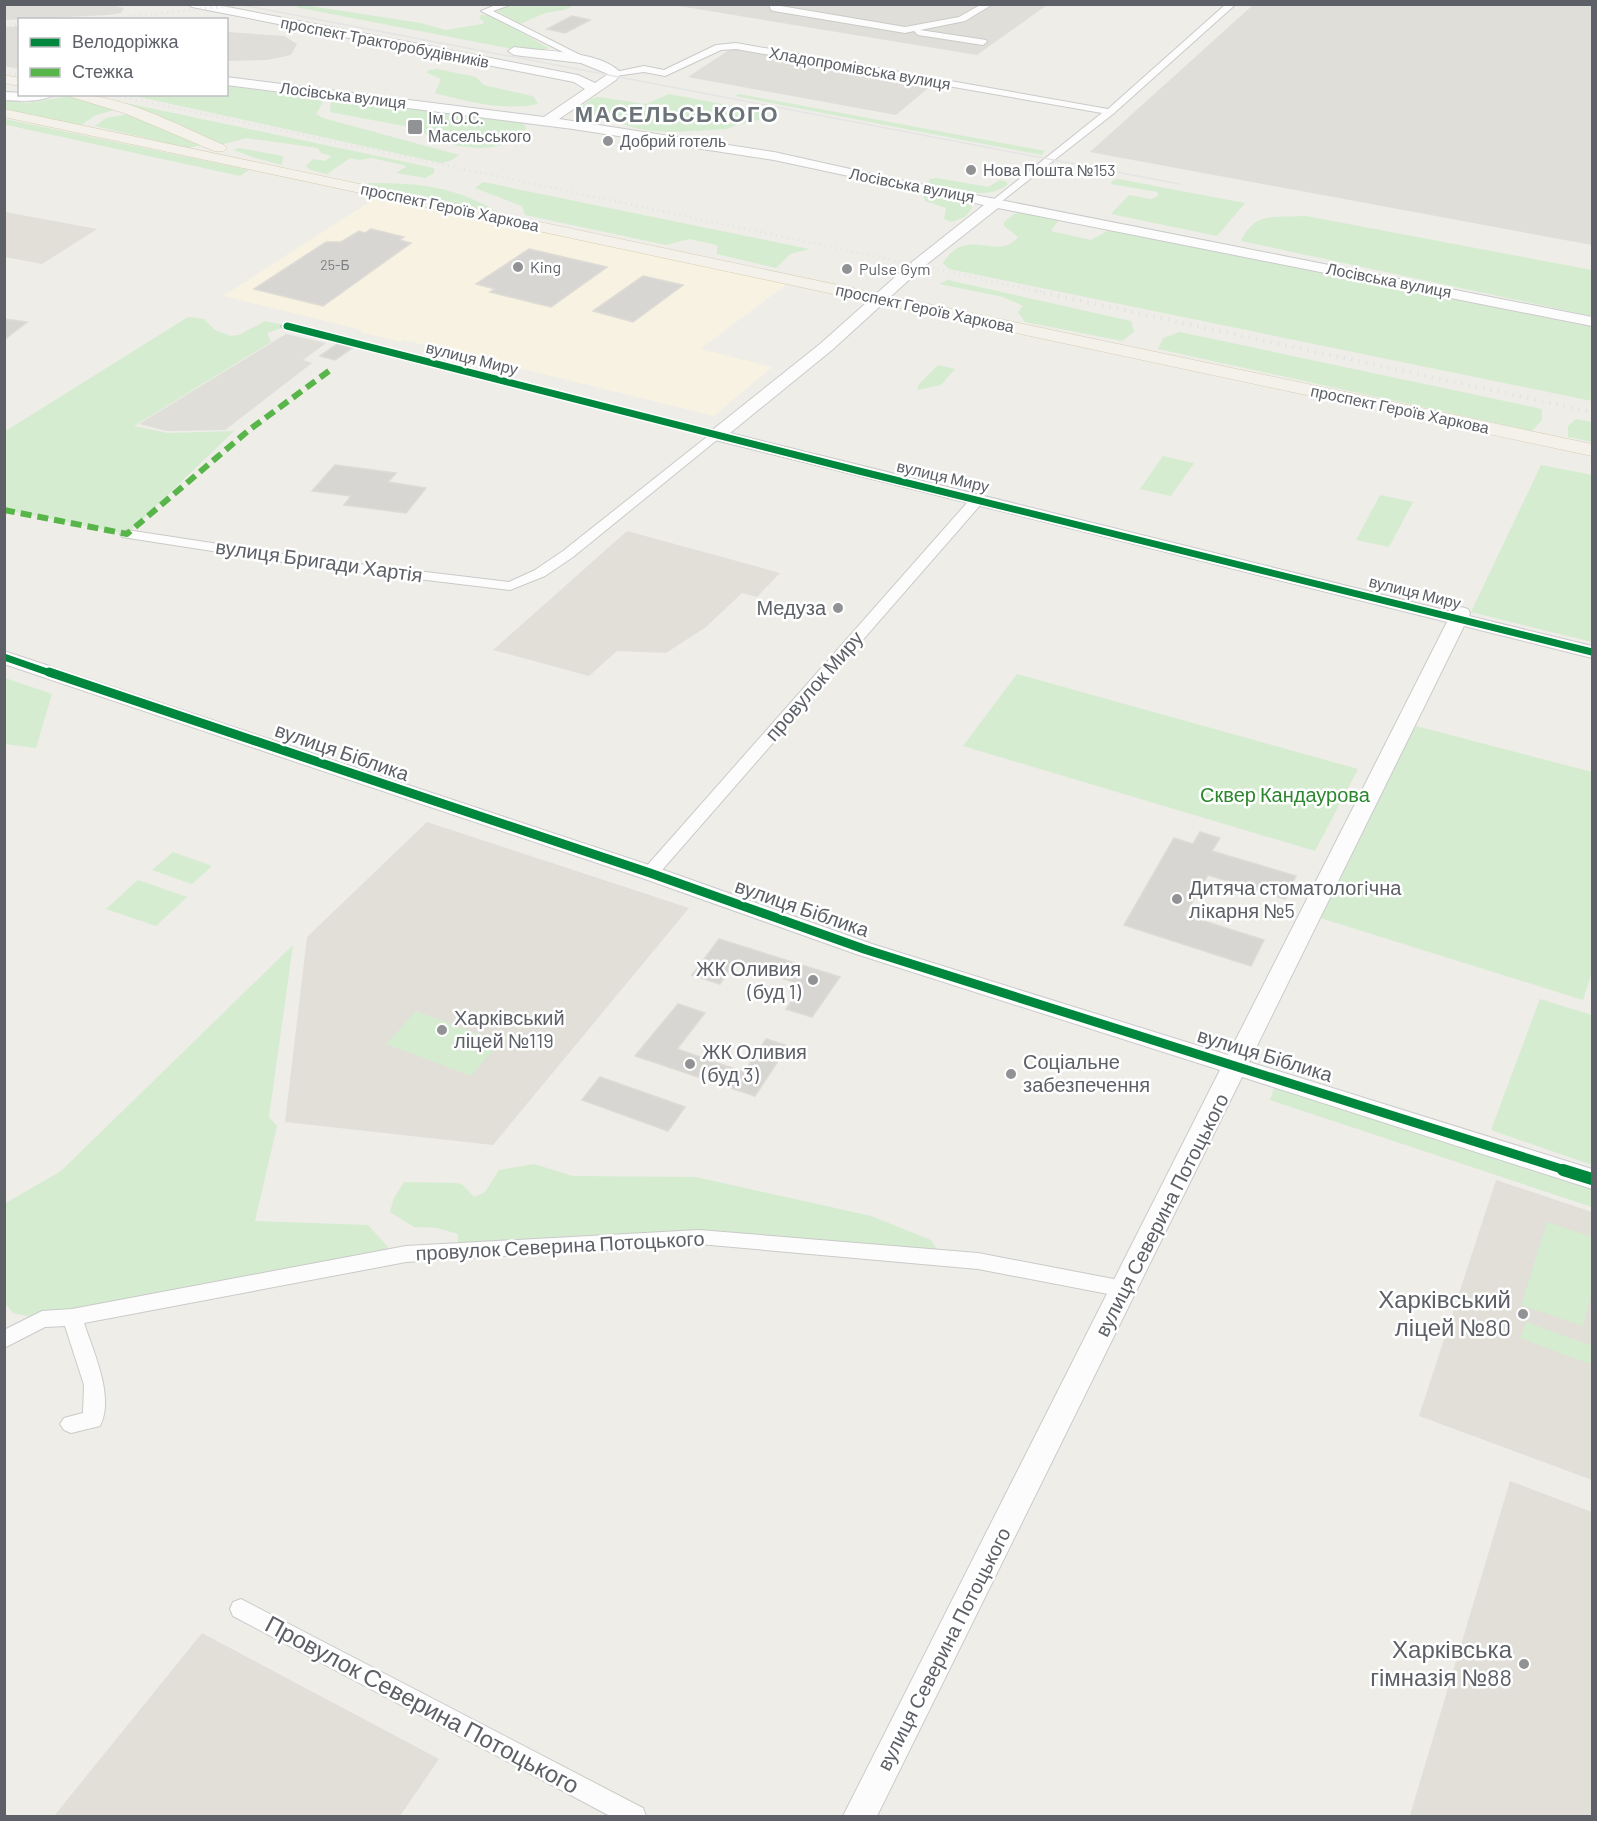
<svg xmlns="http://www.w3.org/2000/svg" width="1597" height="1821" font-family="Barlow,sans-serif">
<rect width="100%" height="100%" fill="#eeede8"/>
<path fill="#f7f2e1" d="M 380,195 L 787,284 L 700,349 L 772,367 L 714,416 L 404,340 L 401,342 L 360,332 L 362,330 L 223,296 Z"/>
<g fill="#dfded9">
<path d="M 107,4 L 124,8 L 121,13 L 108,15 L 5,20 L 5,5 Z"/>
<path d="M 1254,4 L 1592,5 L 1592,245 L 1090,152 Z"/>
<path d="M 673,5 L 1047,5 L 977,55 Z"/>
<path d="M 19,26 L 20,26 L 19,69 L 4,66 L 5,27 Z"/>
<path d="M 227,32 L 284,36 L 297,44 L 291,55 L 267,60 L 227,61 Z"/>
<path d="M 732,48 L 933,84 L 896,115 L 688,77 Z"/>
<path d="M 286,334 L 326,343 L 303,360 L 312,363 L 225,430 L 167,431 L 139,424 Z"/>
</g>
<g fill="#e1dfd8">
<path d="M 4,212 L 5,212 L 97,229 L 42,264 L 5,257 Z"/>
<path d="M 627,531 L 780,573 L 757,597 L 742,593 L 706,627 L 666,653 L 617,651 L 589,676 L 493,650 Z"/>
<path d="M 427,822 L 689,908 L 493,1145 L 285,1122 L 307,937 Z"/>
<path d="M 1496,1180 L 1592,1212 L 1592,1480 L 1419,1416 Z"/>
<path d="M 1510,1481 L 1592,1512 L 1592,1816 L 1414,1816 L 1410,1815 Z"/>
<path d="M 202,1633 L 439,1759 L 400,1816 L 54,1816 Z"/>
</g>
<g fill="#d5ecd1">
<path d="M 304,5 L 421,23 L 445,30 L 483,24 L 484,22 L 479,18 L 481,15 L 491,15 L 549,48 L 534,53 L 295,7 Z"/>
<path d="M 520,5 L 575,5 L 564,10 L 545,13 L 520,24 L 494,9 Z"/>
<path d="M 437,69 L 476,77 L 484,85 L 528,95 L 534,97 L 538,104 C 504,111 468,102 435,93 L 441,79 L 427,73 L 429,70 Z"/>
<path d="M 227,86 L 321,98 L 324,100 L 316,114 L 323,118 L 459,155 L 450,161 L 441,163 L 130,95 L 226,94 Z"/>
<path d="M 669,94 L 769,113 C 750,127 745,120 727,129 C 703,130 633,138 618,119 L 577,113 L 577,110 L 591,99 L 598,97 L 646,104 Z"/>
<path d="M 739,94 L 1045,151 L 1042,155 L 735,96 Z"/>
<path d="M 69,96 L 118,109 L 96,115 L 81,125 L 5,109 L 4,100 L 28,103 Z"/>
<path d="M 337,99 L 520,122 L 526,126 L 525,130 C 516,136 506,143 496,146 C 479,152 430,143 420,129 L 330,112 L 331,102 Z"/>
<path d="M 112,100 L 434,168 L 434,173 L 425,178 L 396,173 L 407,166 L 372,158 L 359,160 L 350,158 L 327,174 L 310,170 L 306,166 L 313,159 L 325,161 L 332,156 L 321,153 L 318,148 L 246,138 L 220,145 Z"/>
<path d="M 129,114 L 201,145 L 188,148 L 95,126 L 106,118 Z"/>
<path d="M 5,119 L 249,170 L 240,176 L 7,125 L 5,127 Z"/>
<path d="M 239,148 L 283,156 L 282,165 L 255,158 L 234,150 Z"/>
<path d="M 937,178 L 988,187 L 1000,180 L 1007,182 L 1007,185 C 986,201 953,189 928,183 L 930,179 Z"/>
<path d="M 1118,179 L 1245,203 L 1217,236 L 1111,214 L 1129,195 L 1150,199 L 1158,196 L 1157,192 L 1111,184 L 1112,181 Z"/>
<path d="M 483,182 L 809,249 L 790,254 L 776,268 L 717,254 L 717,245 L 689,239 L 666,245 L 525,215 L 522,206 L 475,188 Z"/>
<path d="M 369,183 C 419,183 455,186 499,213 L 367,185 Z"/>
<path d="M 922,191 L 966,200 L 971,203 L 972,208 L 965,217 L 951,222 L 944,219 L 946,208 L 925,201 Z"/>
<path d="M 1025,211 L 1053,217 L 1058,221 L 1051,231 L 1091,240 L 1113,228 L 1592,327 L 1592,401 L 949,269 L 943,263 C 967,224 997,263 1018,237 L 1004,226 L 1004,222 L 1014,214 Z"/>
<path d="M 1306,216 L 1592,270 L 1592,316 L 1241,241 C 1255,210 1277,218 1306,216 Z"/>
<path d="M 948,280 L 1131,321 L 1134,332 L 1122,341 L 1025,322 L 1018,312 L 1023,306 L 1003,297 L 939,284 Z"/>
<path d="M 188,317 L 204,319 L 215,330 L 231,336 L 239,335 L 265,321 L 287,326 L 267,333 L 271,342 L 134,426 L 168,433 L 234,431 L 127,534 L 5,510 L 4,432 Z"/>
<path d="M 1180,332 L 1542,409 L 1542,420 L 1532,431 L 1158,349 L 1163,338 Z"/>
<path d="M 938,365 L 955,369 L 941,385 L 917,390 L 919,384 Z"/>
<path d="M 1576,419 L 1592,422 L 1592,442 L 1568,437 L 1568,426 Z"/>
<path d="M 1163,456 L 1194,463 L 1171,496 L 1140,489 Z"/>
<path d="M 1541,465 L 1592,475 L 1592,642 L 1471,612 Z"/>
<path d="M 1380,495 L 1413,502 L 1389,547 L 1356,540 Z"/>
<path d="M 1017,674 L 1358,769 L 1315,851 L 963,746 Z"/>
<path d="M 5,678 L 52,694 L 36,748 L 5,744 Z"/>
<path d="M 1416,726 L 1592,772 L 1592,972 L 1583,1000 L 1317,917 L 1393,767 Z"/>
<path d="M 173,852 L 212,866 L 192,884 L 152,870 Z"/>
<path d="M 138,880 L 187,897 L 156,926 L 106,909 Z"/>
<path d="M 293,945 L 269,1117 L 277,1126 L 255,1221 L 368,1225 L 396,1256 L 42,1319 L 13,1313 L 5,1303 L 4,1204 L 61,1171 Z"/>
<path d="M 1540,999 L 1592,1015 L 1592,1165 L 1491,1130 Z"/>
<path d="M 416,1011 L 500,1042 L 471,1076 L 386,1044 Z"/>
<path d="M 1275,1085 L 1592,1190 L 1592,1207 L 1270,1100 Z"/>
<path d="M 534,1164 L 573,1176 L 696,1177 L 871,1216 L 931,1240 L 942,1257 L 699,1237 L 458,1251 L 458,1234 L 437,1228 L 414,1227 L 390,1212 L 394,1198 L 404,1182 L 457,1183 L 463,1185 L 474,1197 L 485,1192 L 499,1170 Z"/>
<path d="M 1547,1222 L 1592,1237 L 1592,1291 L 1583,1326 L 1521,1305 Z"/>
<path d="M 1526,1322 L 1592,1346 L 1590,1364 L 1520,1338 Z"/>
</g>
<g fill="#d8d6d3" stroke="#dedbd6" stroke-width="1.5">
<path d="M 572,16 L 590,20 L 565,33 L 547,29 Z"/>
<path d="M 371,229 L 404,237 L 399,240 L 411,243 L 323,306 L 254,289 L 326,242 L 341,242 L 359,231 L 365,233 Z"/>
<path d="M 529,249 L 607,267 L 551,307 L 490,292 L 495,289 L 476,284 Z"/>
<path d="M 643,276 L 683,285 L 633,322 L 593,311 Z"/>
<path d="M 4,319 L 27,322 L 4,340 Z"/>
<path d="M 337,344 L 352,348 L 335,360 L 320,356 Z"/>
<path d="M 335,465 L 396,473 L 388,482 L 426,488 L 406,513 L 344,505 L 351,496 L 312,491 Z"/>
<path d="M 1200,832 L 1220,838 L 1212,851 L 1296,876 L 1285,899 L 1208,875 L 1185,915 L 1264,940 L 1251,966 L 1124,925 L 1174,838 L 1193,844 Z"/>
<path d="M 719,939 L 840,977 L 812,1017 L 786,1009 L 803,985 L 734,963 L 720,984 L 692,975 Z"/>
<path d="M 678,1004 L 705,1013 L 677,1049 L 744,1072 L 766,1039 L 788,1046 L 755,1096 L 635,1056 Z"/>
<path d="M 600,1077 L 685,1107 L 668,1131 L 582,1100 Z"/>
</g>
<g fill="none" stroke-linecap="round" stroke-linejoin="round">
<g stroke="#cacac9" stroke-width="2">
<g id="street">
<path d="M 498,4 L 513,4 L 493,11 L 592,61 L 585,63 L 481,11 Z"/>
<path d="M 769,4 L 905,27 L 959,17 L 982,4 L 993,4 L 965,21 L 920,30 L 986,40 L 987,42 L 983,45 L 918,35 L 914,31 L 905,33 L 774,11 L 771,10 Z"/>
<path d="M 1226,4 L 1236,4 L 1113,114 L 997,205 L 993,204 L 993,200 L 1102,113 L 736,49 L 721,50 L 665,76 L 644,72 L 615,76 L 610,73 L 644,66 L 664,70 L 716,45 L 736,43 L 1108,109 Z"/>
<path d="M 287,323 L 721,432 L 723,435 L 573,557 L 545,576 L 510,590 L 309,566 L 122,537 L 120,534 L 127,530 L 309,558 L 509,582 L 535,570 L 563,551 L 708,436 L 283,328 L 281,326 Z"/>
<path d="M 978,495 L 983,496 L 984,499 L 983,502 L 656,877 L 644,877 L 642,873 L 644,869 L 973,496 Z"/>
<path d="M 699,1230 L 978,1253 L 1124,1281 L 1131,1283 L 1134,1289 L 1131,1295 L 1124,1297 L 978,1269 L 699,1244 L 406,1262 L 84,1323 C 93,1351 115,1397 100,1426 L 71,1433 L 64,1430 L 60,1424 L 64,1418 L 83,1413 L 84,1385 L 65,1326 L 45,1327 L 4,1348 L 4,1330 L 42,1311 L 72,1309 L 406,1246 Z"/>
<path d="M 241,1599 L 643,1808 L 646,1816 L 610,1816 L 233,1616 L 230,1609 L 233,1602 Z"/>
</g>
</g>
<g stroke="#cacbca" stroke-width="2">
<g id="secondary">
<path d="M 187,4 L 212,4 L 578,75 L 595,83 L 608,74 L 581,63 L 514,55 L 508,51 L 514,47 C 544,52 600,50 621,73 L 616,80 L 559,119 L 774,152 L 904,181 L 1592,317 L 1592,326 L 998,208 L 922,268 L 832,350 L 730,433 L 1452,612 L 1461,607 L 1468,609 L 1470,613 L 1469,616 L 1592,646 L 1592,658 L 1464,626 L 1249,1062 L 1592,1169 L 1592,1189 L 1242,1077 L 877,1816 L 843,1816 L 1220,1070 L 856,954 L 642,878 L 4,664 L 4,651 L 658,868 L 872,944 L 1228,1055 L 1447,622 L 711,439 L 709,435 L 711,431 L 820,344 L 912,262 L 984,205 L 774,160 L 573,129 L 226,85 L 226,77 L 544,117 L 585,89 L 574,82 L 192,7 Z"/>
<path d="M 4,92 L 55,94 C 42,103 20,101 4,100 Z"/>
</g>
</g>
<g stroke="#d8ceb4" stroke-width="1">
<g id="primary">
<path d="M 4,75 L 20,78 L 20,86 L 4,83 Z"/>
<path d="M 69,94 C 123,94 175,124 224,145 L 227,148 L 224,151 L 214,151 L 124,113 L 71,97 Z"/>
<path d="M 4,109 L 1592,444 L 1592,456 L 4,117 Z"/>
</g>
</g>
<use href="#street" fill="#fcfcfc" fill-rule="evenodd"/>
<use href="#secondary" fill="#fcfcfc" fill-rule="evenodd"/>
<use href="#primary" fill="#f3f1e9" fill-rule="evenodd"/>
<path stroke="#e4e4e4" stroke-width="1.5" d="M 237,4 L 1179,184"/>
<g stroke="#e4e4e4" stroke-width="3" stroke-dasharray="1 4.5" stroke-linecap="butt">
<path d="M 96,20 L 248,4"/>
<path d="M 4,25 L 20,24"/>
<path d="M 4,72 L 20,75"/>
<path d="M 109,94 L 1043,292"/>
</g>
<path stroke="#e4e4e4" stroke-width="4" stroke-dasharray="1.5 6" stroke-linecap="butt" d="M 1036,291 L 1592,412"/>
<path stroke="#58b549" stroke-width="6" stroke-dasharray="11 6" stroke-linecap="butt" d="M 4,510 L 127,534 L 249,430 L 333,368"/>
<g stroke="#fff" stroke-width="10">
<g id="cycleway-far2">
<path d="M 287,326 L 859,471 L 1592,652"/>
<path d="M 4,657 L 53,674"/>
</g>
</g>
<g stroke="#fff" stroke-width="13">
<path id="cycleway-far1" d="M 49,672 L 650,873 L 864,949 L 1568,1171"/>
</g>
<g stroke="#fff" stroke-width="16">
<path id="cycleway" d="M 1563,1170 L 1592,1179"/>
</g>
<use href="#cycleway-far2" stroke="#00873e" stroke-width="7"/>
<use href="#cycleway-far1" stroke="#00873e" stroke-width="9"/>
<use href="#cycleway" stroke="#00873e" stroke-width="12"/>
</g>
<g fill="#909294" stroke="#fff" stroke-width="2">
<rect x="407" y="119" width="16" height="16" rx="3"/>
<circle cx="608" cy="141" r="6"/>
<circle cx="971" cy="170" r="6"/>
<circle cx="518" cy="267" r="6"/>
<circle cx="847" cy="269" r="6"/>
<circle cx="838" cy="608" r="6"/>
<circle cx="1177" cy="899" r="6"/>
<circle cx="813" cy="980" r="6"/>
<circle cx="442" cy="1030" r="6"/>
<circle cx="690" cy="1064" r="6"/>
<circle cx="1011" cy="1074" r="6"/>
<circle cx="1523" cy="1314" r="6"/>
<circle cx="1524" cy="1664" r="6"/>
</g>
<g text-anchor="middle" stroke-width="5" stroke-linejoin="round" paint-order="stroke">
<g font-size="14" fill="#7c7f82">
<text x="335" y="270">25-Б</text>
</g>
<g font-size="16" fill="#5d6167" stroke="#fff">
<text transform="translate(385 42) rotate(11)" y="6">проспект Тракторобудівників</text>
<text transform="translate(860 68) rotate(10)" y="6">Хладопромівська вулиця</text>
<text transform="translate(343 95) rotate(7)" y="6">Лосівська вулиця</text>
<text transform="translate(912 185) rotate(11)" y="6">Лосівська вулиця</text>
<text transform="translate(450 207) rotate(12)" y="6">проспект Героїв Харкова</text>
<text transform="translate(1389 280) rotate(11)" y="6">Лосівська вулиця</text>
<text transform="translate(925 308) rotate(12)" y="6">проспект Героїв Харкова</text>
<text transform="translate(472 358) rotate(14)" y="6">вулиця Миру</text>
<text transform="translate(1400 409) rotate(12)" y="6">проспект Героїв Харкова</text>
<text transform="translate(943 476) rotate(13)" y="6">вулиця Миру</text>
<text transform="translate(1415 592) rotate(14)" y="6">вулиця Миру</text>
</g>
<g font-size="16" fill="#5d6167" stroke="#fff" text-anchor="start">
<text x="428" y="124">Ім. О.С.<tspan x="428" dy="18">Масельського</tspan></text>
<text x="620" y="147">Добрий готель</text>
<text x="983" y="176">Нова Пошта №153</text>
<text x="530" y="273">King</text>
<text x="859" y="275">Pulse Gym</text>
</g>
<g font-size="20" fill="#5d6167" stroke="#fff">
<text transform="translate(319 561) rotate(8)" y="7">вулиця Бригади Хартія</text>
<text transform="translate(814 686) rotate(-49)" y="7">провулок Миру</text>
<text transform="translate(342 752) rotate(19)" y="7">вулиця Біблика</text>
<text transform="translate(802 908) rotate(19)" y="7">вулиця Біблика</text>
<text transform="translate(1265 1055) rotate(17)" y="7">вулиця Біблика</text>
<text transform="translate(1162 1215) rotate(-63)" y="7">вулиця Северина Потоцького</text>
<text transform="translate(560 1246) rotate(-3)" y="7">провулок Северина Потоцького</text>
<text transform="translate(944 1649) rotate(-63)" y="7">вулиця Северина Потоцького</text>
</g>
<g font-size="20" fill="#5d6167" stroke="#fff" text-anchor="start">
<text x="826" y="615" text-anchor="end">Медуза</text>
<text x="1189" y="895">Дитяча стоматологiчна<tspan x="1189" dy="23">лiкарня №5</tspan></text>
<text x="801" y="976" text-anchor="end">ЖК Оливия<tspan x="801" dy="23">(буд 1)</tspan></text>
<text x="454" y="1025">Харківський<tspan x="454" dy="23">ліцей №119</tspan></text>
<text x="702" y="1059">ЖК Оливия<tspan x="702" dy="23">(буд 3)</tspan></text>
<text x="1023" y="1069">Соціальне<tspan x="1023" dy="23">забезпечення</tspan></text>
</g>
<g font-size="20" fill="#2c872f" stroke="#fff">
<text x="1285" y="802">Сквер Кандаурова</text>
</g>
<g font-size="22" font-weight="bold" letter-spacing="1.5" fill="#6d7479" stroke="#fff">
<text x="677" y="122">МАСЕЛЬСЬКОГО</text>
</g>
<g font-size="24" fill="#5d6167" stroke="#fff" text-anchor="end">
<text x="1511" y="1308">Харківський<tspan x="1511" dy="28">ліцей №80</tspan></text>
<text x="1512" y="1658">Харківська<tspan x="1512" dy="28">гімназія №88</tspan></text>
</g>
<g font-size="24" fill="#5d6167" stroke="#fff">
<text transform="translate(422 1705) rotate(28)" y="8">Провулок Северина Потоцького</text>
</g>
</g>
<rect width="1597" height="1821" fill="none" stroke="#5d6167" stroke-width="12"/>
<rect x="18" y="18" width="210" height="78" fill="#ffffff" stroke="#bec0c2" stroke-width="1.5"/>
<rect x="30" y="38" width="30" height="9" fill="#00873e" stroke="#bec0c2" stroke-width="1.5"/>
<text x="72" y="48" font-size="18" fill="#5d6167">Велодоріжка</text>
<rect x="30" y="68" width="30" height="9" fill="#58b549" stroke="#bec0c2" stroke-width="1.5"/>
<text x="72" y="78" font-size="18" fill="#5d6167">Стежка</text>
</svg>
